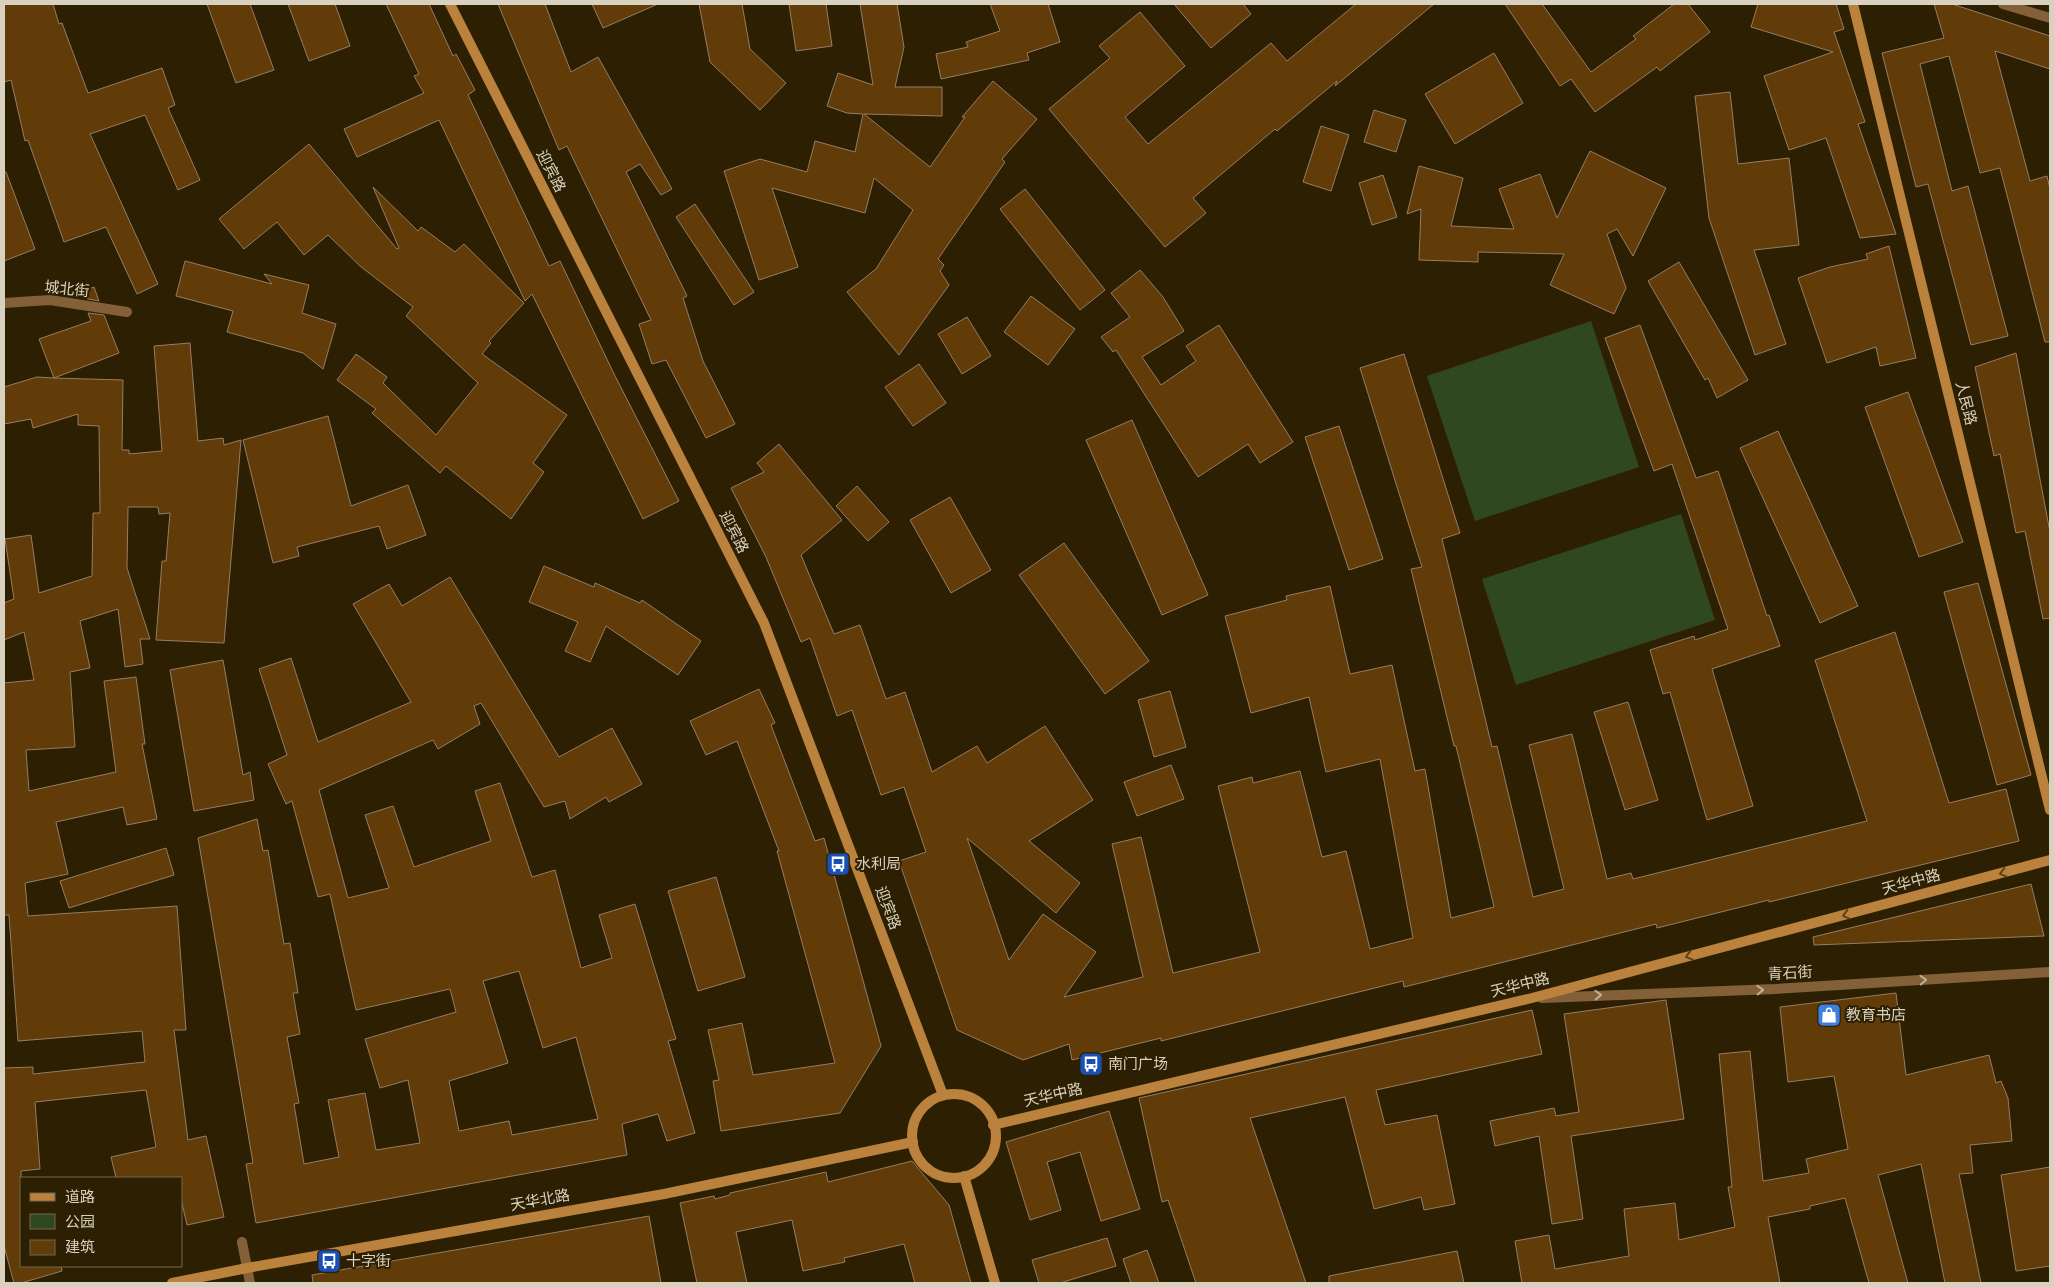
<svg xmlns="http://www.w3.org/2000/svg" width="2054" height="1287" font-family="'PT Serif','Noto Sans SC',serif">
<rect width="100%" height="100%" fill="#2d2002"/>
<g fill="#2f4820">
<path d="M 1591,321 L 1639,467 L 1475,521 L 1427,376 Z"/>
<path d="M 1681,514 L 1715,620 L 1516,685 L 1482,579 Z"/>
</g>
<g fill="#613b08" stroke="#967d63" fill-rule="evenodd">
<path d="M 4,4 L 53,4 L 59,24 L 62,23 L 88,93 L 162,68 L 175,105 L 168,108 L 200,180 L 178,190 L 145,115 L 90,134 L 158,284 L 137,294 L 106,227 L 64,242 L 28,140 L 25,141 L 11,80 L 4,82 Z"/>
<path d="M 207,4 L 250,4 L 274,70 L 236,83 Z"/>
<path d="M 288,4 L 335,4 L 350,46 L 309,61 Z"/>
<path d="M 386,4 L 429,4 L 453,56 L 456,54 L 475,90 L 468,95 L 549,266 L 560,261 L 614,374 L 679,501 L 643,519 L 532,294 L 525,301 L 439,120 L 357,157 L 344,129 L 424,93 L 414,76 L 419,74 Z"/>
<path d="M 498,4 L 545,4 L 571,72 L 598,57 L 672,189 L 661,195 L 640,164 L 626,172 L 687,296 L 683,298 L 703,361 L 735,424 L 706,438 L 666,360 L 652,364 L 639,324 L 651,320 L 567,146 L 559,150 Z"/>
<path d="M 592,4 L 658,4 L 603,28 Z"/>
<path d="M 699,4 L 742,4 L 750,49 L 786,83 L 760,110 L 710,62 Z"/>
<path d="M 789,4 L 826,4 L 832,46 L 796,51 Z"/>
<path d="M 860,4 L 897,4 L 904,47 L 895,87 L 942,87 L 942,116 L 864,114 L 930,167 L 965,117 L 962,117 L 993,81 L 1037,119 L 1002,159 L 1005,162 L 938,259 L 944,265 L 940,271 L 949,285 L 899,355 L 847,292 L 876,269 L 913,210 L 874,178 L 865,213 L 772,188 L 798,267 L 759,280 L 724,171 L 760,159 L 807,172 L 815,141 L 855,152 L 863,114 L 847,113 L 827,106 L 838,73 L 873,85 Z"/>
<path d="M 990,4 L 1048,4 L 1060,42 L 1027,53 L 1029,60 L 941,79 L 936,54 L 968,47 L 966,42 L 1000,31 Z"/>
<path d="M 1174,4 L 1243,4 L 1251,14 L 1211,48 Z"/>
<path d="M 1356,4 L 1434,4 L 1335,86 L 1337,81 L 1277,131 L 1275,129 L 1193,198 L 1206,213 L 1165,247 L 1049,109 L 1110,58 L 1099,46 L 1140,12 L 1185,66 L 1125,117 L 1148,144 L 1271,43 L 1287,61 Z"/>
<path d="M 1505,4 L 1542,4 L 1591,72 L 1636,39 L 1633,36 L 1674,4 L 1688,4 L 1710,32 L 1660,71 L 1657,67 L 1595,112 L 1571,79 L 1560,86 Z"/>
<path d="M 1758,4 L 1836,4 L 1844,29 L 1834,32 L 1865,122 L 1858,124 L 1896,234 L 1860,238 L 1826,138 L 1789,150 L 1764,76 L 1833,52 L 1751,27 Z"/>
<path d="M 1934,4 L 1952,4 L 2050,36 L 2050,69 L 1995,51 L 2030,181 L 2047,176 L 2050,189 L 2050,342 L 2045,342 L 2000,168 L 1980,173 L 1949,56 L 1920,64 L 1952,191 L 1968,186 L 2008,336 L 1971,345 L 1928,184 L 1916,187 L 1882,53 L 1944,38 Z"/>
<path d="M 1494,53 L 1523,103 L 1455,144 L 1425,94 Z"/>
<path d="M 1730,92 L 1738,164 L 1789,158 L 1799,245 L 1754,250 L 1786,344 L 1755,355 L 1709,218 L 1695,96 Z"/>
<path d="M 1374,110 L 1406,120 L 1396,152 L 1364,142 Z"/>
<path d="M 1321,126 L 1349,135 L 1331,191 L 1303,182 Z"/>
<path d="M 309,144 L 397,249 L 399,248 L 373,187 L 418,231 L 421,227 L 455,252 L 464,244 L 524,303 L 489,341 L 491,343 L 482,354 L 567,415 L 533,463 L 544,472 L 511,519 L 446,466 L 440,473 L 380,420 L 372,413 L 376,409 L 337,380 L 356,354 L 387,377 L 383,383 L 436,435 L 478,383 L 406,316 L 413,307 L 360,266 L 328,235 L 304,255 L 277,222 L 244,249 L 219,219 Z"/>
<path d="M 1590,151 L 1666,188 L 1633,256 L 1617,229 L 1607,234 L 1626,288 L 1614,314 L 1550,285 L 1564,254 L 1478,252 L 1478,262 L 1419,260 L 1421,209 L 1407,214 L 1419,166 L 1463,178 L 1451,226 L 1514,229 L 1499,189 L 1540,174 L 1557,218 Z"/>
<path d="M 4,172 L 6,172 L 35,249 L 4,261 Z"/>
<path d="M 1383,175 L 1397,217 L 1372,225 L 1359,183 Z"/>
<path d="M 1025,189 L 1105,290 L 1080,310 L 1000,209 Z"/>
<path d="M 695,204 L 754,292 L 734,305 L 676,217 Z"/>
<path d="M 1889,246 L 1916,358 L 1880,366 L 1876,347 L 1827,363 L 1798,278 L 1830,267 L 1868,259 L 1866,254 Z"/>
<path d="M 185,261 L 272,284 L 264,274 L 309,285 L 302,313 L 336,324 L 323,369 L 303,353 L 227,332 L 233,311 L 176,296 Z"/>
<path d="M 1679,262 L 1748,380 L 1717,398 L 1708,378 L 1705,380 L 1648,281 Z"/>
<path d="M 1140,270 L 1163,297 L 1184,331 L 1142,357 L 1161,385 L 1196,361 L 1186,346 L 1219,325 L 1293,442 L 1260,463 L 1248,444 L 1198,477 L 1116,350 L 1113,352 L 1101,337 L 1130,317 L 1111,293 Z"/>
<path d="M 94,287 L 99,301 L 83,298 L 81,292 Z"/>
<path d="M 1031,296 L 1075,329 L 1048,365 L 1004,332 Z"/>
<path d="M 88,313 L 104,315 L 119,353 L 54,378 L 123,380 L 122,450 L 129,450 L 129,454 L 162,451 L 154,346 L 190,343 L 198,441 L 223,438 L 224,445 L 241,440 L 224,643 L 156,640 L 162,561 L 166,561 L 170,513 L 159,514 L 158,507 L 128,507 L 127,568 L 150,639 L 140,639 L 143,664 L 125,667 L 118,609 L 80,621 L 90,668 L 70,672 L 75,747 L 26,750 L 29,791 L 116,772 L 104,681 L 136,677 L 145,744 L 142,744 L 157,819 L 127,825 L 123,807 L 56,822 L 68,874 L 25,883 L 28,916 L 177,906 L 186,1030 L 174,1030 L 188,1140 L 206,1136 L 224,1217 L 187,1225 L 181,1199 L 181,1178 L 116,1178 L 111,1157 L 156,1147 L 146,1090 L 35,1102 L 40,1169 L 21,1171 L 21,1266 L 61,1266 L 62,1271 L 21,1283 L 14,1283 L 4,1246 L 4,1068 L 33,1067 L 33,1074 L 145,1062 L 142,1031 L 18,1041 L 9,915 L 4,915 L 4,683 L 34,680 L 24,632 L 4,640 L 4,603 L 14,599 L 5,539 L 31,535 L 39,593 L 92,576 L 93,513 L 100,513 L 99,426 L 78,425 L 78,414 L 33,428 L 31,419 L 4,424 L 4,387 L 37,377 L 54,378 L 39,339 L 91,321 Z"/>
<path d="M 967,317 L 991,356 L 962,374 L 938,334 Z"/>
<path d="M 1640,325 L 1696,478 L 1718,471 L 1767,616 L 1769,615 L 1780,646 L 1712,669 L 1753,806 L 1707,820 L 1670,692 L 1663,694 L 1650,650 L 1694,636 L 1695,640 L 1728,629 L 1672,464 L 1654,471 L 1605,338 Z"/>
<path d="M 2016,353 L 2050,532 L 2050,618 L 2043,619 L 2025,531 L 2016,533 L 2000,454 L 1994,456 L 1975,367 Z"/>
<path d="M 1404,354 L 1460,533 L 1442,539 L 1492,747 L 1497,746 L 1533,897 L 1564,889 L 1529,745 L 1572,734 L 1607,879 L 1631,873 L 1633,879 L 1867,821 L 1815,660 L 1895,632 L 1949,803 L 2006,789 L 2019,841 L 1769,902 L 1769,900 L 1657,928 L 1656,924 L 1404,987 L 1403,981 L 1161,1041 L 1161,1038 L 1072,1060 L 1069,1044 L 1023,1060 L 957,1030 L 899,861 L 926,852 L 904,787 L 881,795 L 852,710 L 837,716 L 810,638 L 801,642 L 766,557 L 731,488 L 764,472 L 757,463 L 779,444 L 842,520 L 801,555 L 834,634 L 860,625 L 886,699 L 905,692 L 932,772 L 977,746 L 987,763 L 1045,726 L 1093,800 L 1029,841 L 1080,883 L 1056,913 L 967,838 L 1009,960 L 1043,914 L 1096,952 L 1064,997 L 1143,977 L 1112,844 L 1141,837 L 1173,973 L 1260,952 L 1218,786 L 1252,777 L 1253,783 L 1300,771 L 1322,857 L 1346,851 L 1370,949 L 1413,938 L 1380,759 L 1326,772 L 1309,697 L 1251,713 L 1225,616 L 1287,600 L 1286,596 L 1330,586 L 1350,674 L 1392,665 L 1415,771 L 1425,769 L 1451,918 L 1494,907 L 1456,746 L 1454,746 L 1411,569 L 1422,567 L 1360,368 Z"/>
<path d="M 919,364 L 946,403 L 913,426 L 885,387 Z"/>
<path d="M 1908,392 L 1963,542 L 1919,557 L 1865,407 Z"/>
<path d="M 328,416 L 351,506 L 408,485 L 426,535 L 387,549 L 379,526 L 297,547 L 299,556 L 273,563 L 243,440 Z"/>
<path d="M 1132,420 L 1208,595 L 1162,615 L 1086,440 Z"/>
<path d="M 1339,426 L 1383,559 L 1349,570 L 1305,437 Z"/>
<path d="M 1778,431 L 1858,606 L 1820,623 L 1740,448 Z"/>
<path d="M 857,486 L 889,522 L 868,541 L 836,506 Z"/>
<path d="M 950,497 L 991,570 L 951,593 L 910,520 Z"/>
<path d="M 1064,543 L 1149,661 L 1105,694 L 1019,575 Z"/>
<path d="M 544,566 L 594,587 L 595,583 L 640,603 L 642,600 L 701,641 L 678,675 L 606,626 L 590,662 L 565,651 L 578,622 L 529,602 Z"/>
<path d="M 450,577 L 559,757 L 612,728 L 642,784 L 609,802 L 606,797 L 570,819 L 565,801 L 544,807 L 481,703 L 474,706 L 480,724 L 438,749 L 433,740 L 319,790 L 348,898 L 389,888 L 365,815 L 393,806 L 414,867 L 491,841 L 475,791 L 500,783 L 532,877 L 555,870 L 581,968 L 612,958 L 599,915 L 635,904 L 676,1039 L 668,1041 L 695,1133 L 667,1141 L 658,1114 L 622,1124 L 627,1155 L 256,1223 L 246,1164 L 253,1163 L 198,838 L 257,819 L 263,851 L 268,850 L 284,944 L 290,943 L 298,993 L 293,993 L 300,1034 L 287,1037 L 299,1103 L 294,1104 L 304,1164 L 339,1157 L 328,1100 L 365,1093 L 376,1150 L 420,1143 L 408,1080 L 380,1088 L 365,1039 L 456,1012 L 450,989 L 356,1010 L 330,894 L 318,897 L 292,801 L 286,804 L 268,764 L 287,755 L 259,669 L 291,658 L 318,742 L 411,702 L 353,604 L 389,584 L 402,606 ZM 519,971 L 543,1048 L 576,1037 L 598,1119 L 512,1135 L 509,1121 L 459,1131 L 449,1081 L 508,1063 L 483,981 Z"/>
<path d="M 1978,583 L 2031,775 L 1997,785 L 1944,592 Z"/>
<path d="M 223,660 L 243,775 L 250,772 L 254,800 L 194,811 L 170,670 Z"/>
<path d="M 759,689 L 775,723 L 771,725 L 815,841 L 824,838 L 881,1046 L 840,1113 L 721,1131 L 713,1081 L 719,1080 L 708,1030 L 742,1023 L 753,1075 L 835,1063 L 777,851 L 779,851 L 737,741 L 706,755 L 690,721 Z"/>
<path d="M 1170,691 L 1186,747 L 1154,757 L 1138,700 Z"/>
<path d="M 1628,702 L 1658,800 L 1625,810 L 1594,712 Z"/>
<path d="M 1171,765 L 1184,799 L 1137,816 L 1124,782 Z"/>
<path d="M 166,848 L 174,875 L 69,908 L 60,881 Z"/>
<path d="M 716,877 L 745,977 L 698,991 L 668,891 Z"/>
<path d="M 2031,884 L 2044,936 L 1814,945 L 1813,937 Z"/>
<path d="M 1896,993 L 1906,1075 L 1989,1055 L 1996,1083 L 2001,1081 L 2008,1098 L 2012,1141 L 1970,1145 L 1973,1173 L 1959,1174 L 1981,1283 L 1945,1283 L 1921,1164 L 1878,1175 L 1908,1283 L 1869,1283 L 1845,1198 L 1810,1206 L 1810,1209 L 1768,1217 L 1780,1283 L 1522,1283 L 1515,1241 L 1549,1235 L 1555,1269 L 1629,1256 L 1624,1209 L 1675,1203 L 1679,1240 L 1735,1227 L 1728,1187 L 1732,1187 L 1719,1054 L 1750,1051 L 1763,1181 L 1809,1173 L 1806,1159 L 1848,1149 L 1834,1076 L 1788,1082 L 1780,1007 Z"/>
<path d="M 1666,1000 L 1684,1119 L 1571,1136 L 1583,1219 L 1552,1224 L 1539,1136 L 1495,1146 L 1490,1121 L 1554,1108 L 1556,1116 L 1579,1112 L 1564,1014 Z"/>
<path d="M 1532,1010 L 1542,1054 L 1376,1090 L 1385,1125 L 1437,1115 L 1455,1204 L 1424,1210 L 1421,1197 L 1374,1209 L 1345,1097 L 1250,1118 L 1306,1283 L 1196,1283 L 1168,1200 L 1162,1202 L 1139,1098 Z"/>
<path d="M 1109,1111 L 1140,1209 L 1101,1221 L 1080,1152 L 1047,1162 L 1061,1210 L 1030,1220 L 1006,1142 Z"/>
<path d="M 912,1161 L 949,1205 L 971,1283 L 915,1283 L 904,1244 L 844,1258 L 845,1262 L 803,1271 L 792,1220 L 736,1232 L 747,1283 L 697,1283 L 680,1203 L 714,1196 L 715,1199 L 730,1195 L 730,1193 L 826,1172 L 828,1182 Z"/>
<path d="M 2050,1167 L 2050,1266 L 2016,1271 L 2001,1175 Z"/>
<path d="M 649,1216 L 661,1283 L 313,1283 L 312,1275 Z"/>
<path d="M 1107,1238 L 1116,1266 L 1060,1283 L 1039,1283 L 1032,1260 Z"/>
<path d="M 1147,1250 L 1159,1283 L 1131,1283 L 1123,1259 Z"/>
<path d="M 1457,1251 L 1464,1283 L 1329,1283 L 1329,1276 Z"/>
</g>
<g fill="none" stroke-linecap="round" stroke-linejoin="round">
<g stroke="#836037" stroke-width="10">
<path d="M 2003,4 L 2050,18"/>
<path d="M 4,303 L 50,300 L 127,312"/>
<path d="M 1542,998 L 1775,989 L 2050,972"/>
<path d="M 242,1242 L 250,1283"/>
</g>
<g stroke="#ba823d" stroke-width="10">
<path d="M 450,4 L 764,623 L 943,1095"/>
<path d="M 1853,4 L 2050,810"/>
<circle cx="954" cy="1136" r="42"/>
<path d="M 993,1125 L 1532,998 L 2050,860"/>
<path d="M 964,1176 L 995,1283"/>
<path d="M 172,1283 L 247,1268 L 664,1194 L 913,1142"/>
</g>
</g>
<defs><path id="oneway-chevron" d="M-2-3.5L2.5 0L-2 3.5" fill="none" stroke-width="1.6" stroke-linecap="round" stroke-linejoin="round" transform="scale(1.25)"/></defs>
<g stroke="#5e4217">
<use href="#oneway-chevron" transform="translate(2003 873) rotate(165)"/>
<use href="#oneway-chevron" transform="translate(1846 915) rotate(165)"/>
<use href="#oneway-chevron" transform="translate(1689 956) rotate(165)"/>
</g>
<g stroke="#bfaf97">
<use href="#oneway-chevron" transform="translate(1923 980) rotate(-3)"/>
<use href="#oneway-chevron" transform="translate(1760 990) rotate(-2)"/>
<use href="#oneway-chevron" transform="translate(1598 995) rotate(-2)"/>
</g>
<defs>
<g id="bus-square" transform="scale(1.25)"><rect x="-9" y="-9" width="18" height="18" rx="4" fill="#1a4fb4" stroke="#2d2002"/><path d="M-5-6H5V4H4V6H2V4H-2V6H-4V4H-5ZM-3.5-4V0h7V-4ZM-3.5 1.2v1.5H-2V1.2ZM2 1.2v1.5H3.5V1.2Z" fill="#fff"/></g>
<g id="shop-square" transform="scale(1.25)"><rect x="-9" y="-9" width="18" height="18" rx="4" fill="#3f7fe0" stroke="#2d2002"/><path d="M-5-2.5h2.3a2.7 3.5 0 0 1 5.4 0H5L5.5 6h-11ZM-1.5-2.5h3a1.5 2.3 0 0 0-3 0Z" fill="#fff"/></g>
</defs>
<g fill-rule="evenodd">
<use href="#bus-square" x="838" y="864"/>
<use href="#shop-square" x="1829" y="1015"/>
<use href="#bus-square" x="1091" y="1064"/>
<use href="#bus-square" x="329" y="1261"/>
</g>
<g text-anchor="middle" stroke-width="4" stroke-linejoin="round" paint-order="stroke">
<g font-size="15" fill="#d9d1c0" stroke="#2d2002">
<text transform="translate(551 171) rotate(63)" y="5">迎宾路</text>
<text transform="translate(67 289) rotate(6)" y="5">城北街</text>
<text transform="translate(1966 403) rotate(76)" y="5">人民路</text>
<text transform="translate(734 532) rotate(63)" y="5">迎宾路</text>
<text transform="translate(1911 882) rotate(-15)" y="5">天华中路</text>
<text transform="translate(888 908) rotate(69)" y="5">迎宾路</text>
<text transform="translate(1790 973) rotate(-3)" y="5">青石街</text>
<text transform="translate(1520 985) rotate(-14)" y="5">天华中路</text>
<text transform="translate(1053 1095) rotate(-13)" y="5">天华中路</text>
<text transform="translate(540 1200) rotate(-10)" y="5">天华北路</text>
</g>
<g font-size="15" fill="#d9d1c0" stroke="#2d2002" text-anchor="start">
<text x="856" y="869">水利局</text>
<text x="1846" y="1020">教育书店</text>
<text x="1108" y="1069">南门广场</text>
<text x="346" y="1266">十字街</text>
</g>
</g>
<rect width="2054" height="1287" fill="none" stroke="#d9d1c0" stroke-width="10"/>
<rect x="20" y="1177" width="162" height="90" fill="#2d2002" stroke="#72674e"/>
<rect x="30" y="1193" width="25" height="8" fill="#ba823d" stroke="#72674e"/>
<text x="65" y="1202" font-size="15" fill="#d9d1c0">道路</text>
<rect x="30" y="1214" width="25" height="15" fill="#2f4820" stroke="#72674e"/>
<text x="65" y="1227" font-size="15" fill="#d9d1c0">公园</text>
<rect x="30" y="1240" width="25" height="15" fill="#613b08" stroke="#72674e"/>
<text x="65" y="1252" font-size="15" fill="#d9d1c0">建筑</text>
</svg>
